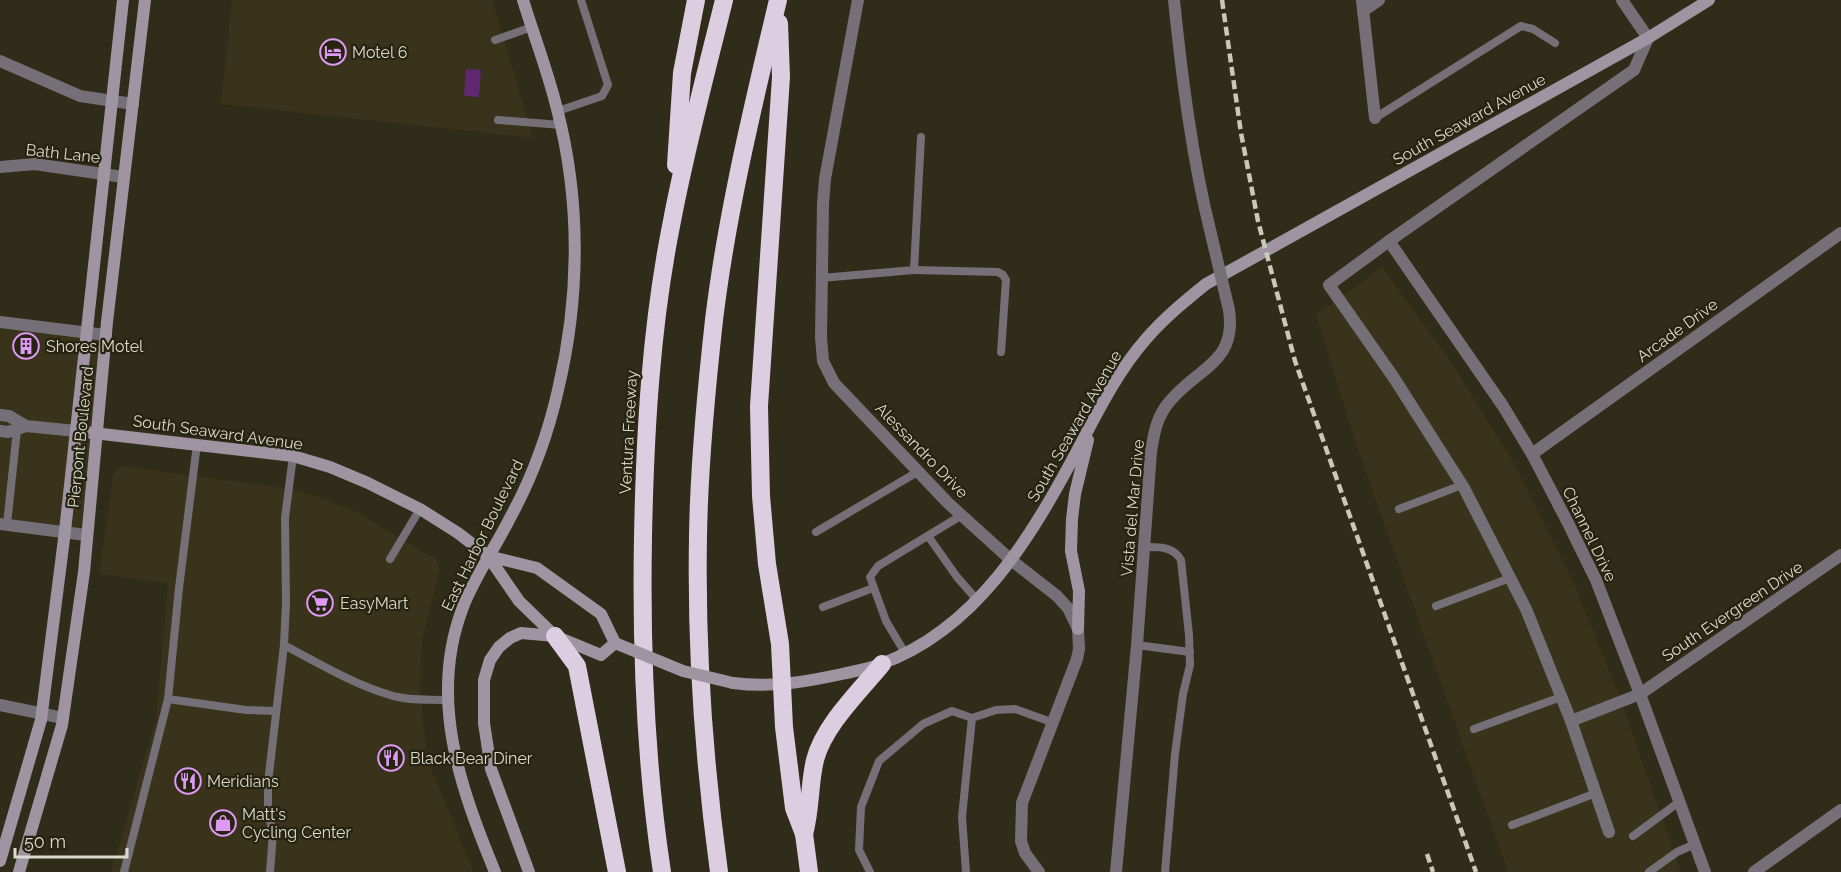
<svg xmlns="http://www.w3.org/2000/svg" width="1841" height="872" font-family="Raleway,sans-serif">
<rect width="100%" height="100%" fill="#302c1a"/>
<g fill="#38331a">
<path d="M 232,0 L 492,0 L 533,138 L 221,104 Z"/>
<path d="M 1382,267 L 1451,362 L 1512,460 L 1575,586 L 1618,692 L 1681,872 L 1508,872 L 1357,447 L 1316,315 Z"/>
<path d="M 0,323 L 106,335 L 86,535 L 0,525 Z"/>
<path d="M 121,466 L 291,489 L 315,496 L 354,511 L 436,559 L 440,568 L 422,640 L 420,686 L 423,722 L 428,761 L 474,872 L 111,872 L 156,720 L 168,583 L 99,574 L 114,471 Z"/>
</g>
<path fill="#5f2870" d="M 466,69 L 481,70 L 479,97 L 464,96 Z"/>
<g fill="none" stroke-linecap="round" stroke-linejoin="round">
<g stroke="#756f77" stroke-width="8">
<path d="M 495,40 L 532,27"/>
<path d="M 558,111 L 602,96 L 608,85 L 581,0"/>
<path d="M 1375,118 L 1521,26 L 1533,29 L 1555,43"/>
<path d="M 498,120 L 561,125"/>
<path d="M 914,270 L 998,272 L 1003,275 L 1006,280 L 1001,352"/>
<path d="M 821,278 L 914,270 L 921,137"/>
<path d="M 197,444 L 179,588 L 168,699 L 246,710 L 275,711"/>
<path d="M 1399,509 L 1462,485"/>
<path d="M 7,524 L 17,430"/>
<path d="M 816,532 L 919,471"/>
<path d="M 928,536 L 957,577 L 978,601"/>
<path d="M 1145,547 C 1159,547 1173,546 1181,560 L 1189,635 L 1190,665 L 1183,694 L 1175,754 L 1165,872"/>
<path d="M 390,559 L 420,509"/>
<path d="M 1436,606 L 1510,578"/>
<path d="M 823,607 L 873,588"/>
<path d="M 284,645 C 318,663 353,684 390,695 C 408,701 428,699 447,700"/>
<path d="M 1137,645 L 1190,652"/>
<path d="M 905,653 L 886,621 L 870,577 L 878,566 L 962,515"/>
<path d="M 1474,729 L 1561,697"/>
<path d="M 1512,825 L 1596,793"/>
<path d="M 1633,836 L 1679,802"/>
<path d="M 124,872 L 168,699"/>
<path d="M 270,872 L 273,833 L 268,813 L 268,783 L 284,645 L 286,603 L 285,518 L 293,456"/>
<path d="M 870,872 L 859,850 L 861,807 L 879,761 L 923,724 L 952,711 L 972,718 L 996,710 L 1015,709 L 1054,723"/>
<path d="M 966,872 L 962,817 L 972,718"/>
<path d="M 1649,872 L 1677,852 L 1695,844"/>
</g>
<g stroke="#756f77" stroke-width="12">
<path d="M 858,0 L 825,179 L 823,204 L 821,337 L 823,361 L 834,383 L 948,503 L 1011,560 L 1057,596 L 1068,608 L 1078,629 L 1079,649 L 1077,659 L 1022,803 L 1021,841 L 1025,853 L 1039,872"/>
<path d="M 1174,0 C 1182,78 1192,158 1211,234"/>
<path d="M 1362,0 L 1375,118"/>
<path d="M 1363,11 L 1379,0"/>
<path d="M 0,61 L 80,96 L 133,104"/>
<path d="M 0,167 L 35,164 L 123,177"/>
<path d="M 1389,241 L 1503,406 L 1532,454 L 1568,523 L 1596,580 L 1640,694 L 1705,872"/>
<path d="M 0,322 L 106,335"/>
<path d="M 0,415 L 9,416 L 26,426 L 76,431"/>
<path d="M 0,431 L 8,432 L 26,426"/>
<path d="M 1532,454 L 1841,233"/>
<path d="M 0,524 L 86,535"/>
<path d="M 0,705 L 63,718"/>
<path d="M 1571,721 L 1640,694 L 1841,555"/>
<path d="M 1609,832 L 1571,721 L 1526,609 L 1464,488 L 1394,378 L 1329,285 L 1389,241 L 1634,70 L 1648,38 L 1622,0"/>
<path d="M 1116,872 L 1137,645 L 1151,452 C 1154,432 1157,416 1170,401 C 1198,367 1237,363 1229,310"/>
<path d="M 1754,872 L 1841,810"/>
</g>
<g stroke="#9f95a2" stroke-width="12">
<path d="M 76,431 L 293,456 L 330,467 L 368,483 L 420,509 L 458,533 L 488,556 L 519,601 L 555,636 L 601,655 L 615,643 L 601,614 L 537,568 L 488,556"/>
<path d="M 1078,629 L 1079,591 L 1071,551 L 1072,519 L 1075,494 L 1088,440"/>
<path d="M 733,683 C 771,688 805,682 842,674 C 855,671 868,669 881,664 C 977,629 1031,537 1077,451 C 1097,413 1117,372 1146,339 C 1164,318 1185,301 1206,284 L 1648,38 L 1709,0"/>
<path d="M 0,861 L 41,720 L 65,531 L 123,0"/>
<path d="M 19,872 L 62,725 L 84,572 L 107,322 L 145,0"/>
<path d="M 495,872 C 460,787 428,698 463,607 C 475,576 495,548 510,518 C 532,478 548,434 558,390 C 580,298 581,201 557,109 C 548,72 534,36 523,0"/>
<path d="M 529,872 L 491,769 L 484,723 L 484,680 L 490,660 L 499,647 L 510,638 L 521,633 L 555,636"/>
</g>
<g stroke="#dccde1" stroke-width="18">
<path d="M 779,23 L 781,77 L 759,406 L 761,496 L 767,564 L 780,644 L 784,727 L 794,808 L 804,834 L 809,872"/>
<path d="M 676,165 L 682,73 L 696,0"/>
<path d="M 555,636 L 577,666 L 617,872"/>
<path d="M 804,834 C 811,809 809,785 815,760 C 824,725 860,691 882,664"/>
<path d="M 662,872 C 645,761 641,649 643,537 C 645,431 651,325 672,221 C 686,147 706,73 724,0"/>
<path d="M 719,872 C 704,762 696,649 698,537 C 699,465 706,392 714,320 C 727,212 753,106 778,0"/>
</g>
<g stroke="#c9c8bb" stroke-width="4.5" stroke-dasharray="9 4.5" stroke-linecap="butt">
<path d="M 1222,0 L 1241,133 L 1258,221 L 1295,361 L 1476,872"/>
<path d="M 1427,854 L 1433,872"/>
</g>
<path stroke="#756f77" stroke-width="12" d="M 1211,234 L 1229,310"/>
<path stroke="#9f95a2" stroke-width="12" d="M 615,643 L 683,671 L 733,683"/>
</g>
<defs>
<g id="hotel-ring" transform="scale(1.35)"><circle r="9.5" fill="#262311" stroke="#dd99f3" stroke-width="1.5"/><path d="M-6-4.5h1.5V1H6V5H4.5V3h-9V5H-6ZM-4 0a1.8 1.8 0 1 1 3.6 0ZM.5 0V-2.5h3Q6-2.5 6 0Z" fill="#dd99f3"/></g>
<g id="building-ring" transform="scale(1.35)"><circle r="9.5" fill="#262311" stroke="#dd99f3" stroke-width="1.5"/><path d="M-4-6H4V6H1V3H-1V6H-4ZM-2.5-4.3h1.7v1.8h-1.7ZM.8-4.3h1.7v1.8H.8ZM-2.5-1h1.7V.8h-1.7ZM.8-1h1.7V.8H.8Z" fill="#dd99f3"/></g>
<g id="supermarket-ring" transform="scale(1.35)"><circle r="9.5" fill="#262311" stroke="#dd99f3" stroke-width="1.5"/><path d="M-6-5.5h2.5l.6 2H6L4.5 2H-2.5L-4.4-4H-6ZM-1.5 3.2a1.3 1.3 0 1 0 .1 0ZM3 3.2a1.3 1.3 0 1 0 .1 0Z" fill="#dd99f3"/></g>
<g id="restaurant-ring" transform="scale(1.35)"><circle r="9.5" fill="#262311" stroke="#dd99f3" stroke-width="1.5"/><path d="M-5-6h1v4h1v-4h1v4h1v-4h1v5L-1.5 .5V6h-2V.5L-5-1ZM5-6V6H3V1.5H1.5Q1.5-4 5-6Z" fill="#dd99f3"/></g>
<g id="shop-ring" transform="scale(1.35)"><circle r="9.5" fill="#262311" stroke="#dd99f3" stroke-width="1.5"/><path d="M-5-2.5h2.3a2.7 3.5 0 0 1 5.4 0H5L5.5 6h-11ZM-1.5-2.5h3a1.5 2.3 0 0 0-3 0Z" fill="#dd99f3"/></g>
</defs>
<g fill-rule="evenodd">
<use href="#hotel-ring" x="333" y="52"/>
<use href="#building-ring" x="26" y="346"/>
<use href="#supermarket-ring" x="320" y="603"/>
<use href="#restaurant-ring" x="391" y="758"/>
<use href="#restaurant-ring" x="188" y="781"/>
<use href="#shop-ring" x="223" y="823"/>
</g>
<g text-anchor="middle" stroke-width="4.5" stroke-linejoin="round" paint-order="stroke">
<g font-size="16" fill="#dbdace" stroke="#262311" text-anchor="start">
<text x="352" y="58">Motel 6</text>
<text x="46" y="352">Shores Motel</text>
<text x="340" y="609">EasyMart</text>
<text x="410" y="764">Black Bear Diner</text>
<text x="207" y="787">Meridians</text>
<text x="242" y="820">Matt's<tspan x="242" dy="18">Cycling Center</tspan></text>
</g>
<g font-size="16" fill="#dbdace" stroke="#262311">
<text transform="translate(1469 119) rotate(-29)" y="6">South Seaward Avenue</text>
<text transform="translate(63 153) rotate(6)" y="6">Bath Lane</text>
<text transform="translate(1677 330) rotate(-36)" y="6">Arcade Drive</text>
<text transform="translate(1074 426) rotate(-60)" y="6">South Seaward Avenue</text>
<text transform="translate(218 432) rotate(8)" y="6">South Seaward Avenue</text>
<text transform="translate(628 432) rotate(-87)" y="6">Ventura Freeway</text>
<text transform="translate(80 437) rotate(-84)" y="6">Pierpont Boulevard</text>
<text transform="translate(922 450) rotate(46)" y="6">Alessandro Drive</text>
<text transform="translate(1132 508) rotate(-85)" y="6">Vista del Mar Drive</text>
<text transform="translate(1590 534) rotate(64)" y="6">Channel Drive</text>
<text transform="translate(482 535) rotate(-64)" y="6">East Harbor Boulevard</text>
<text transform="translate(1732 611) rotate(-34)" y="6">South Evergreen Drive</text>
</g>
</g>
<path d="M15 848v9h112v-9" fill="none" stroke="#dbdace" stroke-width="3"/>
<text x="24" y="848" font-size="18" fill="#dbdace" stroke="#262311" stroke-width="4.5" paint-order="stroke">50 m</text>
</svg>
